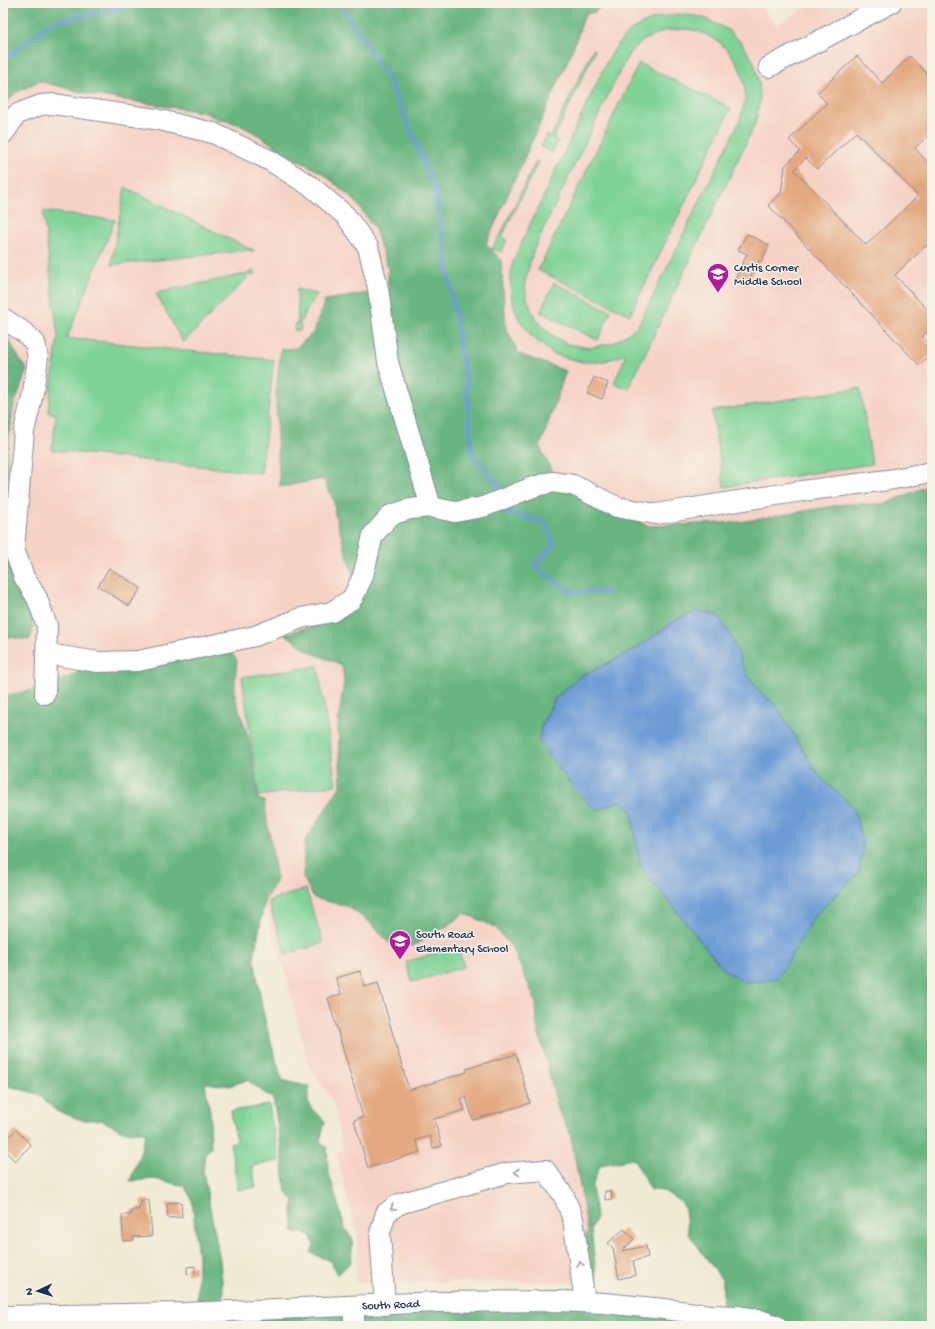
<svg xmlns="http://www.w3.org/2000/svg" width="935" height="1329" font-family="'Gochi Hand',sans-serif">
<rect width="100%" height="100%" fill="#f7f3e8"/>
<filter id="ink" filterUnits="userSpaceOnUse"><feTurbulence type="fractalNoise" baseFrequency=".025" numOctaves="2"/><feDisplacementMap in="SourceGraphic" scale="8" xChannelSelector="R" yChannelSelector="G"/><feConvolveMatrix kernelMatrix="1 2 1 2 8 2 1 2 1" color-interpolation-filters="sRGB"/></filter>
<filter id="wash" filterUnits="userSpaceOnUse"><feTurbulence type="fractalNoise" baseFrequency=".012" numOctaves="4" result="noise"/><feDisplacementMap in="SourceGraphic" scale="16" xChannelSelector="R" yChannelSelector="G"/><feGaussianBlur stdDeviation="0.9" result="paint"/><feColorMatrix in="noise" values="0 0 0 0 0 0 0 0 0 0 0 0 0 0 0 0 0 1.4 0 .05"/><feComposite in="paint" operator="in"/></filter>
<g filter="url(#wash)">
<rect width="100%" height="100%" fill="#f1ead3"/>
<g fill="#f6d2c4">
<path d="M 604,3 L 758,3 L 776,25 L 813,3 L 932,3 L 932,484 L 885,504 L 846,504 L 740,522 L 650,526 L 618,514 L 558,484 L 540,447 L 566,371 L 519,354 L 506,328 L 501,260 L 486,244 L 573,49 L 585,14 L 595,12 Z"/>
<path d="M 39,81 L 92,95 L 203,112 L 218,119 L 238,124 L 257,134 L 285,153 L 324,174 L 355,201 L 375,229 L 388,269 L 389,297 L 325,300 L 313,333 L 296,348 L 281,349 L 276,390 L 277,439 L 280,487 L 323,479 L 334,501 L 335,515 L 353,575 L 355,593 L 346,616 L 310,652 L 342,665 L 344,680 L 338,726 L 341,785 L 305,841 L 314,898 L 349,907 L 372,924 L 392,946 L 449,925 L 464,913 L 495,927 L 513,949 L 536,1002 L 537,1025 L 558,1109 L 571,1136 L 588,1232 L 584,1239 L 590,1282 L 356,1282 L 357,1234 L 336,1153 L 341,1151 L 340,1135 L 334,1104 L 315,1074 L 308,1065 L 286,974 L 264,906 L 265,899 L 277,880 L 258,799 L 249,739 L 235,697 L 235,679 L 77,673 L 69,677 L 38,689 L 8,695 L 3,700 L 3,636 L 11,637 L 33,618 L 24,597 L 16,569 L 8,507 L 7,455 L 13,408 L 27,369 L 21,362 L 6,334 L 3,332 L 3,106 L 17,92 Z"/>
</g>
<g fill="#7fd396" stroke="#4d817a" fill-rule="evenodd">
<path d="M 678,14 L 702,17 L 728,30 L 741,42 L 754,62 L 759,82 L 760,99 L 755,124 L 628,389 L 614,383 L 626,355 L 624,355 L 601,362 L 582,362 L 553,354 L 532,337 L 519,319 L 512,301 L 510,280 L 513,262 L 519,248 L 607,61 C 613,53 618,42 626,35 C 640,21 659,17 678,14 ZM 685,29 C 691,30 698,30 703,33 C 729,44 747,70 745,99 C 744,106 741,113 740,120 L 639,324 L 629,333 L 613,343 L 589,348 L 567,344 L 552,335 L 541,325 L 532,312 L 526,295 L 525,282 L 533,251 L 610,91 L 630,52 L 644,40 L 664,31 Z"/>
<path d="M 593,49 L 595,51 L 554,138 L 558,141 L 552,153 L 541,147 L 547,135 L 551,137 Z"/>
<path d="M 639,63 L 731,108 L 630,315 L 538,270 Z"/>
<path d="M 536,161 L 538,162 L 502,237 L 507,240 L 501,252 L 492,249 L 499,236 L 500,236 Z"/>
<path d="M 125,187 L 250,249 L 253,248 L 254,251 L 251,252 L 250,250 L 111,265 Z"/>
<path d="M 43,211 L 115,220 L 67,338 L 274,360 L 261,473 L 52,450 L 56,414 L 48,412 L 58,337 Z"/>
<path d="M 252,270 L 255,272 L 254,275 L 250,275 L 183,343 L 156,293 L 250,273 Z"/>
<path d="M 554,283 L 611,311 L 598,340 L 540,312 Z"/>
<path d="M 297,289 L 317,294 L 299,324 L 301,325 L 300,331 L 294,330 L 296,323 L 298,324 Z"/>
<path d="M 860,388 L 872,464 L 724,487 L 712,411 Z"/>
<path d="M 318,666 L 336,785 L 259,796 L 242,677 Z"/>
<path d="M 306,889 L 323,943 L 286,955 L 268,901 Z"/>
<path d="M 458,947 L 464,967 L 412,982 L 406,962 Z"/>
<path d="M 269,1105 L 279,1161 L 252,1166 L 256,1187 L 238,1190 L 230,1143 L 236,1141 L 231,1111 Z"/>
</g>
<g fill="#67b57f" stroke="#41726e" fill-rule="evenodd">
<path d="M 3,3 L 604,3 L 595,12 L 585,14 L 573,49 L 486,244 L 501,260 L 506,328 L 519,354 L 566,371 L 540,447 L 558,484 L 618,514 L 650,526 L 740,522 L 846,504 L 885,504 L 932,484 L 932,1326 L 246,1326 L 241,1310 L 197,1311 L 198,1258 L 192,1199 L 184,1186 L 155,1179 L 130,1181 L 139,1157 L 146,1132 L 125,1132 L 101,1120 L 82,1120 L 57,1111 L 38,1094 L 8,1086 L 3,1088 L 3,700 L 8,695 L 38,689 L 69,677 L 77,673 L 79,667 L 228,650 L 237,660 L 235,679 L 235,697 L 249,739 L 258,799 L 264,801 L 277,880 L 265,899 L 254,957 L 262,1007 L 268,1032 L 282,1080 L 310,1087 C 304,1106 311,1108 325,1121 L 320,1141 L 327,1148 L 328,1170 L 345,1229 L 353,1239 L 351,1262 L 337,1275 L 330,1261 L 311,1253 L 314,1244 L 310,1235 L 294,1232 L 292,1211 L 294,1200 L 286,1193 L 281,1147 L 273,1099 L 247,1080 L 230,1086 L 205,1083 L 210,1112 L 211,1148 L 205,1153 L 203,1171 L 220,1260 L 225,1310 L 585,1302 L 584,1239 L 588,1232 L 571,1136 L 558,1109 L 537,1025 L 536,1002 L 513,949 L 495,927 L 464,913 L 449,925 L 413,946 L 392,946 L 372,924 L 349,907 L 314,898 L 303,877 L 305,841 L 341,785 L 338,726 L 344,680 L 342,665 L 310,652 L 285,634 L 346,616 L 355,593 L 353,575 L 335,515 L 334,501 L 323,479 L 280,487 L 277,439 L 276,390 L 281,349 L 296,348 L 313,333 L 325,300 L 369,293 L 388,297 L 388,269 L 375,229 L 355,201 L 324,174 L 285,153 L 257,134 L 238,124 L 218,119 L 203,112 L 92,95 L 39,81 L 17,92 L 3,106 ZM 698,611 L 718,616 L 732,638 L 742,664 L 754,686 L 777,707 L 819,776 L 854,808 L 859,872 L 814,916 L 786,965 L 748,982 L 740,980 L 723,969 L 640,865 L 631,809 L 621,801 L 596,810 L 573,787 L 540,743 L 542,724 L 555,698 L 578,678 L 634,650 L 678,619 ZM 634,1159 L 651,1190 L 664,1191 L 682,1203 L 685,1210 L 688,1233 L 723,1281 L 722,1314 L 599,1300 L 591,1229 L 596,1217 L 592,1187 L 600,1165 Z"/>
<path d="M 3,332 L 6,334 L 21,362 L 27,369 L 13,408 L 7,455 L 8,507 L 16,569 L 24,597 L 33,618 L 32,634 L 29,640 L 3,636 Z"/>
</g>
<path fill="#6d9cd5" stroke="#44669a" d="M 698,611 L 718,616 L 732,638 L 742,664 L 754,686 L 777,707 L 819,776 L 854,808 L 863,845 L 859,872 L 814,916 L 786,965 L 776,979 L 748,982 L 740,980 L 723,969 L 640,865 L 631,810 L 621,801 L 596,810 L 573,787 L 540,743 L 539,739 L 542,724 L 556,698 L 578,678 L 634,650 L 678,619 Z"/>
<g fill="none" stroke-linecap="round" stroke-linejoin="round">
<g stroke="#6d9cd5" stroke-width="4">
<path d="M 339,3 L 391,84 L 435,189 L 466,383 L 472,454 L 502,489"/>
<path d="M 3,61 L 52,22 L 136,5 L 137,3"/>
<path d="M 504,512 L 545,522 L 554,545 L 534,565 L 570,592 L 608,592"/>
</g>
</g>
<g id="blocks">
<g fill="#e3a87f" fill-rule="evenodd">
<path d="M 857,56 L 882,83 L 910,56 L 932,79 L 932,142 L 927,137 L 915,148 L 929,164 L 932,161 L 932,240 L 895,275 L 932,315 L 932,327 L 922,337 L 932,348 L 932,353 L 919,365 L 768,205 L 781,193 L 785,166 L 800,151 L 789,140 L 827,103 L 817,93 ZM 856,132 L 918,196 L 866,245 L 794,170 L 806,158 L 817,169 Z"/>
<path d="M 747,234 L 769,245 L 761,262 L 759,261 L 747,285 L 735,279 L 747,254 L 738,250 Z"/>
<path d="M 594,377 L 608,383 L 602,399 L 587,393 Z"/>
<path d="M 109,568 L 141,588 L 129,606 L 98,586 Z"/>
<path d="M 360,971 L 364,987 L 378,983 L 409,1090 L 467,1072 L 466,1069 L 516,1054 L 530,1103 L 473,1120 L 466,1097 L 461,1099 L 465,1110 L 434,1119 L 442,1146 L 433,1148 L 430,1136 L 416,1140 L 420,1152 L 368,1168 L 354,1120 L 363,1117 L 328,998 L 341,994 L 336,978 Z"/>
<path d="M 16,1130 L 31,1145 L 15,1161 L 3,1149 L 3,1143 Z"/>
<path d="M 605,1191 L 611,1191 L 612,1199 L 605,1200 Z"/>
<path d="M 141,1200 L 149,1200 L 152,1236 L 133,1237 L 134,1240 L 123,1241 L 122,1215 L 131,1215 L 131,1210 L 139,1210 L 138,1207 L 141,1207 Z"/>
<path d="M 181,1202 L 182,1217 L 168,1218 L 167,1203 Z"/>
<path d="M 624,1229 L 634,1239 L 622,1251 L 646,1246 L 648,1257 L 633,1261 L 636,1275 L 619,1279 L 613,1248 L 608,1243 Z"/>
<path d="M 195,1266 L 195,1273 L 187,1274 L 187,1267 Z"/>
</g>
</g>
</g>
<g filter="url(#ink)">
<use href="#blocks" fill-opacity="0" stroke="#868c98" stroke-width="1"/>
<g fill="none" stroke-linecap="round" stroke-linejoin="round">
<g stroke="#868c98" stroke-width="22">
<g id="minor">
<path d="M 769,67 L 891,3"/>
<path d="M 3,134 L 17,114 L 41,105 L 53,104 L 155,119 L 213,133 L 269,160 L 312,187 L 346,216 L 368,247 L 378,288 L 388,362 L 431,507"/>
<path d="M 3,318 L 25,333 L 35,343 L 38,358 L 33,393 L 24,431 L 14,549 L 24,577 L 37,598 L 47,626 L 45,694"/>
<path d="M 46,655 L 54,655 L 98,662 L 138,661 L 255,636 L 301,618 L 332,612 L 352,599 L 363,576 L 373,535 L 391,515 L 410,509 L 431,507 L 455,512 L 483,507 L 533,487 L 552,482 L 573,485 L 617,507 L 656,514 L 802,491 L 888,480 L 932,472"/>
<path d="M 385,1305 L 380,1233 L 386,1213 L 399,1204 L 507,1173 L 545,1170 L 564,1196 L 573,1219 L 585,1302"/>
<path d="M 354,1306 L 354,1326"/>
<path id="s1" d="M 3,1316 L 184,1313 L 438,1302 L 557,1301 L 604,1303 L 664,1309 L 711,1315 L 737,1316 L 757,1319 L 777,1326"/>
</g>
</g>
<use href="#minor" stroke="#fff" stroke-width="20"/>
</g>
<defs><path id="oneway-chevron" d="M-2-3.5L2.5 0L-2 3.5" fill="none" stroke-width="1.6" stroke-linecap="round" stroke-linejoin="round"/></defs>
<g stroke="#8d97ae">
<use href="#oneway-chevron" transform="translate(517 1172) rotate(176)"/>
<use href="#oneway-chevron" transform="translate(393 1208) rotate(145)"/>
<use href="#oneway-chevron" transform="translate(580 1264) rotate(-99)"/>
</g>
</g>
<defs>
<g id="school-pin" transform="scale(1.15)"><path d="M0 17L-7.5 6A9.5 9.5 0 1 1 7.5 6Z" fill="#b5179e" stroke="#f7f3e8"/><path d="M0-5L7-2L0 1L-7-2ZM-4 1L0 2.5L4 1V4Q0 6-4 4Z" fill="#fff"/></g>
</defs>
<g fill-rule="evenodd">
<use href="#school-pin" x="718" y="274"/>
<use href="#school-pin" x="400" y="941"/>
</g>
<g text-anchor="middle" stroke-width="3" stroke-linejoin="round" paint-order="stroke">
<g font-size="12" fill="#1b2f5e" stroke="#f7f3e8" text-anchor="start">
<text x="734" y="271">Curtis Corner<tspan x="734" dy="14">Middle School</tspan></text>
<text x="416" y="938">South Road<tspan x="416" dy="14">Elementary School</tspan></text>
</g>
<g font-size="12" fill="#1b2f5e" stroke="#f7f3e8">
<text dy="4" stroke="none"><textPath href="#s1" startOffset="388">South Road</textPath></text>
</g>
</g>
<rect width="935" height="1329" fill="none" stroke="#f7f3e8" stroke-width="16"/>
<g transform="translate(38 1291) rotate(266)" stroke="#f7f3e8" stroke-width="3" paint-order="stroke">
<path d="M0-3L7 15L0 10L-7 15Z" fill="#1b2f5e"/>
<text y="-6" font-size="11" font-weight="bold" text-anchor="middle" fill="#1b2f5e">N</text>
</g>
</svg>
